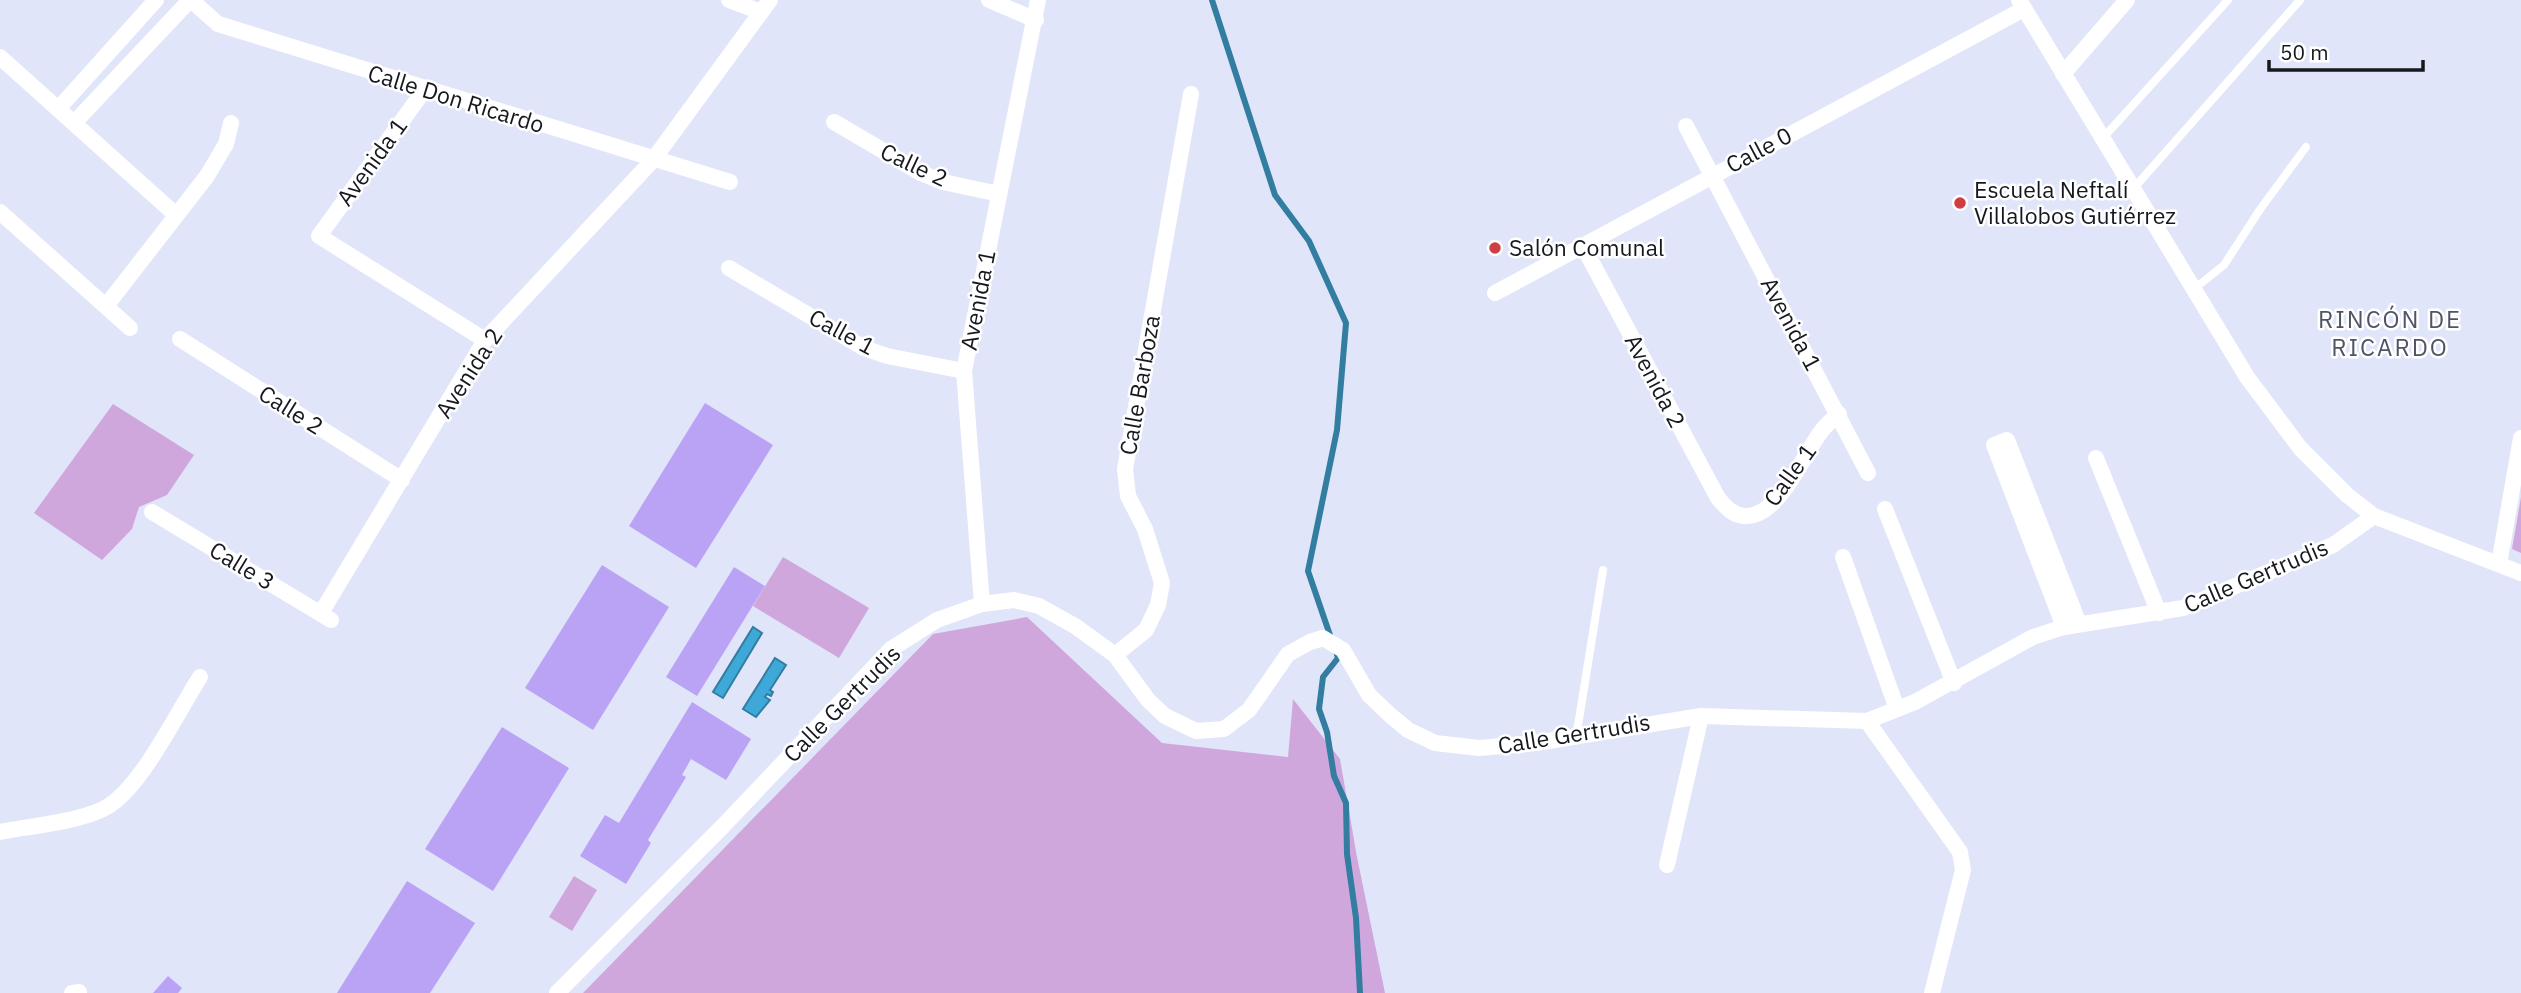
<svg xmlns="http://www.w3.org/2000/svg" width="2521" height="993" font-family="'IBM Plex Sans',sans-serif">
<rect width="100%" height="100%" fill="#e0e5f9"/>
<g fill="#d0a7dd">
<path d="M 113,404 L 194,455 L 167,495 L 139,507 L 132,529 L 102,560 L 34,513 Z"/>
<path d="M 2521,497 L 2521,553 L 2512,549 Z"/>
<path d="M 783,557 L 869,608 L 839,658 L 753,606 Z"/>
<path d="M 1027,617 L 1162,743 L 1288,757 L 1293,699 L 1340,759 L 1357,857 L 1385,993 L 583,993 L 933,634 Z"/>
<path d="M 574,876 L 597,890 L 572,931 L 549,917 Z"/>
</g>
<g fill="#3ea8d8" stroke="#327da0" stroke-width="2">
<path d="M 753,627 L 762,633 L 723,698 L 713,692 Z"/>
<path d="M 775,658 L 786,665 L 770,690 L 773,692 L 771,696 L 767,694 L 765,697 L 770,700 L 756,717 L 743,709 Z"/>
</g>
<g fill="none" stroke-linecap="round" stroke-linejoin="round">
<g stroke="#327da0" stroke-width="6">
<path d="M 1212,0 L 1275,195 L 1309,241 L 1346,323 L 1337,430 L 1308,571 L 1332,641"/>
<path d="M 1336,651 L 1338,658 L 1323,677 L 1319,709 L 1327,732 L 1334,776 L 1346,803 L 1347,854 L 1356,918 L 1360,993"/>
</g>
</g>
<g fill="#baa3f5">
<path d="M 705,403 L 773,445 L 696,568 L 629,526 Z"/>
<path d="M 602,565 L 669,607 L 593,730 L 525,688 Z"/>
<path d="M 734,567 L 765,586 L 697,696 L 666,677 Z"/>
<path d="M 692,702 L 751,739 L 726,780 L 691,759 L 682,775 L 686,777 L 648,840 L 651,843 L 626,884 L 580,856 L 605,815 L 619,823 Z"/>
<path d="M 502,727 L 569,768 L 493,891 L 425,849 Z"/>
<path d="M 407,881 L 475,923 L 430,993 L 337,993 Z"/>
<path d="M 168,976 L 182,988 L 178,993 L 153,993 Z"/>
</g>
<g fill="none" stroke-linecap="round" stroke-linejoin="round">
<g stroke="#fff" stroke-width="8">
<path d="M 2103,138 L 2228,0"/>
<path d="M 2134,188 L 2300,0"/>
<path d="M 2194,289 L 2224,265 L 2261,208 L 2306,147"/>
<path d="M 1576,738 L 1603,570"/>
</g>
<g stroke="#fff" stroke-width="16">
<path d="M 191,0 L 218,24 L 730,182"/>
<path d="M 729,0 L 761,12"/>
<path d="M 989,0 L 1036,20"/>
<path d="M 2019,0 L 2247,377 L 2300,448 L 2347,495 L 2374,516 L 2521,573"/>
<path d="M 0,57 L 176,215"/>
<path d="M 2063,74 L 2127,0"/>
<path d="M 425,89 L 319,236 L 485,340"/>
<path d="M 58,109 L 156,0"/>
<path d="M 834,122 L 921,173 L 943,182 L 999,194"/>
<path d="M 74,123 L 190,0"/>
<path d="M 1686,126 L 1868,473"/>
<path d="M 0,212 L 130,328"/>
<path d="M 1583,246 L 1718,498 C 1725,506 1732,515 1744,516 C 1779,519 1804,452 1823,429 C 1827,424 1833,419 1839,414"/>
<path d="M 729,268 L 864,348 L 887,356 L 964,371"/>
<path d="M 1495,293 L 2024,9"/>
<path d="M 106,306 L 207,176 L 226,144 L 231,123"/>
<path d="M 180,339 L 402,480"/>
<path d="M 2096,458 L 2159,613"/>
<path d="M 1885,509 L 1954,683"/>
<path d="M 152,512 L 331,620"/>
<path d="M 1843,557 L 1897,709"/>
<path d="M 2499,564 L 2521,438"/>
<path d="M 982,604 L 964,371 L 1038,0"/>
<path d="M 321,613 L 485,340 L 653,160 L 770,0"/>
<path d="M 2064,627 L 1994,445 L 2007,440 L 2079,624"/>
<path d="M 1115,655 L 1146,630 L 1158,605 L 1162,583 L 1145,529 L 1128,496 L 1125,469 L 1191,94"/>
<path d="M 1867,721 L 1960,852 L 1963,870 L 1932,993"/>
<path d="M 0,832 C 30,826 87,821 110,805 C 144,782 177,713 200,677"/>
<path d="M 1667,865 L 1701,716"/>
<path d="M 72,993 L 79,992"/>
<path d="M 557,993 L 723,826 L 891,649 L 937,620 L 982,604 L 1014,600 L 1039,606 L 1075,626 L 1115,655 L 1148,700 L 1165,716 L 1196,731 L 1224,729 L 1249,710 L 1288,654 L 1310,642 L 1323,638 L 1343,650 L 1369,695 L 1390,715 L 1408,730 L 1435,743 L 1479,748 L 1536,743 L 1701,716 L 1867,721 L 1915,702 L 2033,637 L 2064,627 L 2183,608 L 2333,545 L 2374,516"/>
</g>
</g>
<g fill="#ce3e43" stroke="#fff" stroke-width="2.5">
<circle cx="1960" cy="203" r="7"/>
<circle cx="1495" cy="248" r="7"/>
</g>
<g text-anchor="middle" stroke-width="5" stroke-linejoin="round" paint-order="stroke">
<g font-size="23" fill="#16181e" stroke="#fff">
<text transform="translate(456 99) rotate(17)" y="8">Calle Don Ricardo</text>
<text transform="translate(1759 150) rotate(-28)" y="8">Calle 0</text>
<text transform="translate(372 162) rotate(-54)" y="8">Avenida 1</text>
<text transform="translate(914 165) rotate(25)" y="8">Calle 2</text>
<text transform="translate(978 300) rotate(-79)" y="8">Avenida 1</text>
<text transform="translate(1791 324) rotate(62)" y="8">Avenida 1</text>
<text transform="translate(842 332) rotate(28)" y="8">Calle 1</text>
<text transform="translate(469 373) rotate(-57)" y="8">Avenida 2</text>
<text transform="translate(1655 381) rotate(62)" y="8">Avenida 2</text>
<text transform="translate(1140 385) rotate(-80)" y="8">Calle Barboza</text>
<text transform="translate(291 410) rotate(32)" y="8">Calle 2</text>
<text transform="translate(1790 475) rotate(-54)" y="8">Calle 1</text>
<text transform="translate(242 566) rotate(31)" y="8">Calle 3</text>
<text transform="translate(2256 576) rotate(-23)" y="8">Calle Gertrudis</text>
<text transform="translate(842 704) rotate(-45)" y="8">Calle Gertrudis</text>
<text transform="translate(1574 734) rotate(-9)" y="8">Calle Gertrudis</text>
</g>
<g font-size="23" fill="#16181e" stroke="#fff" text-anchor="start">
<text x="1974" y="198">Escuela Neftalí<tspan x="1974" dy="26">Villalobos Gutiérrez</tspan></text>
<text x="1509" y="256">Salón Comunal</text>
</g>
<g font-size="24" letter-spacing="2" fill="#505464" stroke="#fff">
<text x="2390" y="328">RINCÓN DE<tspan x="2390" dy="28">RICARDO</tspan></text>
</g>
</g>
<path d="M2269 60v10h154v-10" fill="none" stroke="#16181e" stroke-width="3.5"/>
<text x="2280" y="60" font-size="21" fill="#16181e" stroke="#ffffff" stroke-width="5" paint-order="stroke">50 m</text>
</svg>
